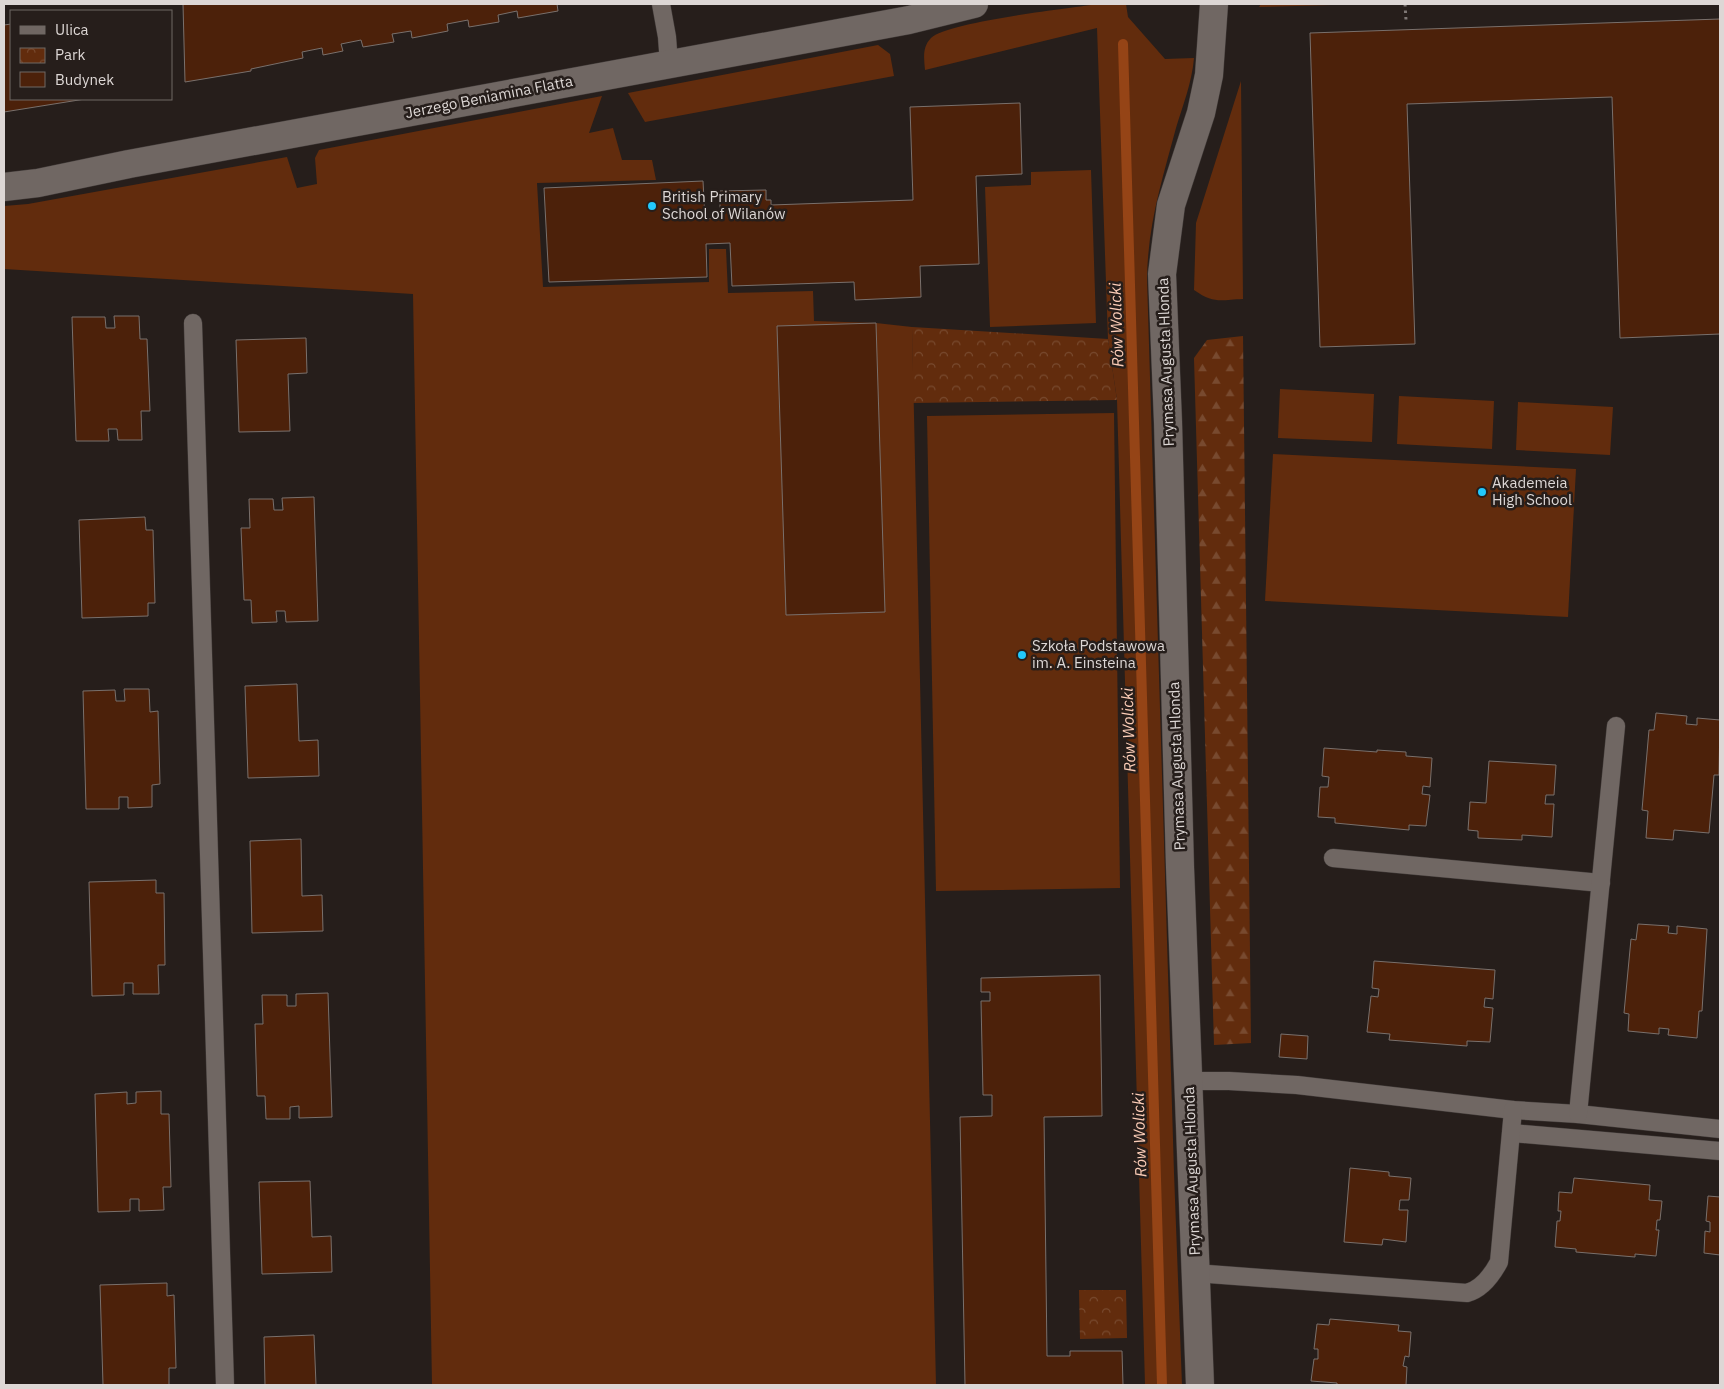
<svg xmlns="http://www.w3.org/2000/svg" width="1724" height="1389" font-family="'IBM Plex Sans',sans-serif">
<defs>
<pattern id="forest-firs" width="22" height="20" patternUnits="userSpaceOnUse" patternTransform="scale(1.25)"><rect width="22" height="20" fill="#622c0d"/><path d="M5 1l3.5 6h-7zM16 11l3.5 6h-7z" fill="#784a2f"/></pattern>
<pattern id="park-crowns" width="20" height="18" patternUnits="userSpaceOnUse" patternTransform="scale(1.25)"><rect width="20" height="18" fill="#622c0d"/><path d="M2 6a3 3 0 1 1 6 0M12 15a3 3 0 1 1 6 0" fill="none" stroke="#784a2f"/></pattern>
</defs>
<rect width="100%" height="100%" fill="#261e1b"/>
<g fill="#622c0d">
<path d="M 1099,4 L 1126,4 L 1128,17 L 1165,59 L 1194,58 C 1192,82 1183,105 1176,128 C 1162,180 1148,224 1147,278 L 1174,1173 L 1182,1385 L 1145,1385 L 1117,400 L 1108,339 L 1097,28 L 925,70 C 924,59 922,47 931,38 C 947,22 1070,8 1099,4 Z"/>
<path d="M 1261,4 L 1367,4 L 1259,7 Z"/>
<path d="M 878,45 L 890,54 L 894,76 L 645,122 L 628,93 Z"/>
<path d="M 1241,81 L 1243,299 C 1220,300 1214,304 1194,290 L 1196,223 Z"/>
<path d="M 602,96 L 589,133 L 613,128 L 622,160 L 652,160 L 656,180 L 537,183 L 543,287 L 709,282 L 709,249 L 726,249 L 728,293 L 813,291 L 814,321 L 876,323 L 912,327 L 936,1385 L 432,1385 L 413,294 L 4,269 L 4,206 L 28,204 L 287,157 L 297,188 L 317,184 L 315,158 L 319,150 Z"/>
<path d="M 1091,170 L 1096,323 L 990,327 L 985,187 L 1031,185 L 1031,172 Z"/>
<path d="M 1280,389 L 1374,394 L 1372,442 L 1278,438 Z"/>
<path d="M 1399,396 L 1494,401 L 1492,449 L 1397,444 Z"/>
<path d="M 1518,402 L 1613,407 L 1610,455 L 1516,450 Z"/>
<path d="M 1114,413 L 1120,888 L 936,891 L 927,416 Z"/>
<path d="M 1273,454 L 1576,469 L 1568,617 L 1265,601 Z"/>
</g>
<path fill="url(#forest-firs)" d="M 1243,336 L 1251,1043 L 1214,1045 L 1194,358 L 1207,340 Z"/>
<g fill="url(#park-crowns)">
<path d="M 912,327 L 1108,339 L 1117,400 L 913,403 Z"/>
<path d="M 1079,1290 L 1126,1290 L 1127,1338 L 1080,1339 Z"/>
</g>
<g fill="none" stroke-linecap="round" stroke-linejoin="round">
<path stroke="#954416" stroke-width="10" d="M 1123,44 L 1162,1385"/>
</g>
<g fill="#4c210a" stroke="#79706c">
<path d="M 183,4 L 557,4 L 558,11 L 518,18 L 517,11 L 498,15 L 499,22 L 469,27 L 468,20 L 447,24 L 448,31 L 412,38 L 411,31 L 392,34 L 394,42 L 363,47 L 361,40 L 341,44 L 343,51 L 323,55 L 322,48 L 302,52 L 303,58 L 251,69 L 251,71 L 185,82 Z"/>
<path d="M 1720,19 L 1720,334 L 1620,338 L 1612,97 L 1407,104 L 1415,344 L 1320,347 L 1310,33 Z"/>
<path d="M 11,24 L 11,99 L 85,99 L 4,112 L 4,25 Z"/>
<path d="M 1020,103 L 1022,174 L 976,176 L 979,264 L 920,266 L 921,297 L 855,300 L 854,282 L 732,286 L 730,243 L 706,244 L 707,277 L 549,282 L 544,188 L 703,181 L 705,219 L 720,218 L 720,191 L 766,190 L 766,200 L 771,200 L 771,205 L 913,200 L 910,107 Z"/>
<path d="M 114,316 L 139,316 L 140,339 L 147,339 L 150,411 L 141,411 L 142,440 L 118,440 L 117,429 L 108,429 L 109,441 L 76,441 L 72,317 L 105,317 L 106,328 L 115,328 Z"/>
<path d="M 876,323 L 885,612 L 786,615 L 777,326 Z"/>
<path d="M 306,338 L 307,373 L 288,374 L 290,431 L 239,432 L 236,340 Z"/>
<path d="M 314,497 L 318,621 L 286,622 L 285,611 L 276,611 L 277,622 L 252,623 L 251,600 L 244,600 L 241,528 L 250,528 L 249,499 L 273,499 L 274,510 L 283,510 L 282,498 Z"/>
<path d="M 145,517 L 146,530 L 153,530 L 155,603 L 148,603 L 148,616 L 82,618 L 79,520 Z"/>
<path d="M 297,684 L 299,741 L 318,740 L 319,776 L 248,778 L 245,686 Z"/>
<path d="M 124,689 L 149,689 L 150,712 L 158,711 L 160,784 L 152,785 L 152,807 L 128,808 L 128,797 L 119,797 L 119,809 L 86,809 L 83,691 L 115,690 L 116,701 L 125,701 Z"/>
<path d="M 1656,713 L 1687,716 L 1686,724 L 1697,725 L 1697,718 L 1720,720 L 1719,775 L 1714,775 L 1709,833 L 1674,830 L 1673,840 L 1646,838 L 1648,811 L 1642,810 L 1649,730 L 1654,730 Z"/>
<path d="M 1324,748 L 1377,752 L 1377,750 L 1406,752 L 1406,756 L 1432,758 L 1430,787 L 1423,786 L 1422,794 L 1430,795 L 1426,826 L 1409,825 L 1409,830 L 1335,823 L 1335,818 L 1318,817 L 1320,787 L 1328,787 L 1329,777 L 1322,776 Z"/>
<path d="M 1489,761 L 1556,765 L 1554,795 L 1546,795 L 1545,804 L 1554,804 L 1552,837 L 1522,835 L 1522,840 L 1478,838 L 1478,831 L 1468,830 L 1470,802 L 1486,803 Z"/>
<path d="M 301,839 L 302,896 L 322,895 L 323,931 L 252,933 L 250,841 Z"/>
<path d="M 156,880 L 156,893 L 164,893 L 165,965 L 158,965 L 159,994 L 133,994 L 133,983 L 124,983 L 124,995 L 92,996 L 89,882 Z"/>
<path d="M 1638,924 L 1669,926 L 1668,933 L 1677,934 L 1677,926 L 1707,929 L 1702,1011 L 1699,1011 L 1697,1038 L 1668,1035 L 1669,1029 L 1659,1028 L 1659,1034 L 1628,1031 L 1629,1014 L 1624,1013 L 1631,939 L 1636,940 Z"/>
<path d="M 1374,961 L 1495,970 L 1493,999 L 1485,998 L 1484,1007 L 1493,1008 L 1490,1042 L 1467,1041 L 1467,1046 L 1389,1040 L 1390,1034 L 1367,1032 L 1371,996 L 1378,997 L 1379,989 L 1372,988 Z"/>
<path d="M 1100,975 L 1102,1116 L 1044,1117 L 1047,1356 L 1070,1356 L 1070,1351 L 1122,1351 L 1123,1385 L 965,1385 L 960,1117 L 992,1116 L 992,1095 L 983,1095 L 981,1001 L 990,1001 L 990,992 L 981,992 L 981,978 Z"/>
<path d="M 328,993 L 332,1117 L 299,1118 L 299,1106 L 290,1107 L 290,1119 L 266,1119 L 265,1096 L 257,1096 L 255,1024 L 263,1024 L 262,995 L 287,995 L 287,1006 L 296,1006 L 296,994 Z"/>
<path d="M 1281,1034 L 1308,1036 L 1307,1059 L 1279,1057 Z"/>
<path d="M 161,1091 L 161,1114 L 169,1114 L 171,1187 L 163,1187 L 164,1210 L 139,1211 L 139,1199 L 130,1199 L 130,1211 L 98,1212 L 95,1094 L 127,1092 L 127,1104 L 136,1103 L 136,1092 Z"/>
<path d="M 1350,1168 L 1389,1172 L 1389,1176 L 1411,1178 L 1409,1200 L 1400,1200 L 1399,1210 L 1408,1210 L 1406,1242 L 1383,1239 L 1382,1245 L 1344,1242 Z"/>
<path d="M 1574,1178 L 1650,1185 L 1649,1200 L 1662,1201 L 1660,1220 L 1657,1220 L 1656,1230 L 1659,1230 L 1656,1256 L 1635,1254 L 1635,1257 L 1576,1252 L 1576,1249 L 1555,1247 L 1557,1221 L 1560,1221 L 1561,1211 L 1558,1211 L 1559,1192 L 1572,1193 Z"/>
<path d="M 310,1181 L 312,1237 L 331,1236 L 332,1272 L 262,1274 L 259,1182 Z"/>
<path d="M 1708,1196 L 1720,1197 L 1720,1255 L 1704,1253 L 1705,1231 L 1710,1232 L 1710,1222 L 1706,1221 Z"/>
<path d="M 167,1283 L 167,1296 L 174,1295 L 176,1368 L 169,1368 L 169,1385 L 103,1385 L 100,1285 Z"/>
<path d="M 1330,1319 L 1399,1325 L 1398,1331 L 1411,1332 L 1409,1357 L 1405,1356 L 1403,1366 L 1407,1367 L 1406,1385 L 1337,1385 L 1337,1383 L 1311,1381 L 1314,1359 L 1318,1359 L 1318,1349 L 1314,1349 L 1317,1324 L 1329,1325 Z"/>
<path d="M 314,1335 L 316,1385 L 265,1385 L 264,1337 Z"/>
</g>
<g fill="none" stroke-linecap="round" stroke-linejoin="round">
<g stroke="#403a38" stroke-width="19">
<g id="service">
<path d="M 661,4 L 667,37 L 669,64"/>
<path d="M 193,323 L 225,1385"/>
<path d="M 1333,858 L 1601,883"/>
<path d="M 1188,1081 L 1229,1081 L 1297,1085 L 1513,1110 L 1578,1114 L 1720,1129"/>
<path d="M 1578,1114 L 1616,726"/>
<path d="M 1512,1133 L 1720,1151"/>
<path d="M 1195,1273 L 1467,1293 C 1482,1289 1492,1275 1499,1262 L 1513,1110"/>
</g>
</g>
<g stroke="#403a38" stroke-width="29">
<g id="minor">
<path d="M 4,187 L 38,183 L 129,164 L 909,20 L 974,4"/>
<path d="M 1200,1385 L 1180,867 L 1168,422 L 1162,274 L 1171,205 L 1201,113 L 1209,75 L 1214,4"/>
</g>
</g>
<path stroke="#7e7775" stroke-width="3" stroke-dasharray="2.5 4" stroke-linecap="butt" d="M 1405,4 L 1406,20"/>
<use href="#service" stroke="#706763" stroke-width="18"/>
<use href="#minor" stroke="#706763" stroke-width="28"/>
</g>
<g fill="#22c9fd" stroke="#261e1b" stroke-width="2">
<circle cx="652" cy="206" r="5"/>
<circle cx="1482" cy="492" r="5"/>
<circle cx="1022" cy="655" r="5"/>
</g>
<g text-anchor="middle" stroke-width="5" stroke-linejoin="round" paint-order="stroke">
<g font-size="15" fill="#ddd7d5" stroke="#261e1b">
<text transform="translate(489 97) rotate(-11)" y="5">Jerzego Beniamina Flatta</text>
<text transform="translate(1166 362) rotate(-92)" y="5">Prymasa Augusta Hlonda</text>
<text transform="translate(1177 766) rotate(-92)" y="5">Prymasa Augusta Hlonda</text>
<text transform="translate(1192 1171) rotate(-92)" y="5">Prymasa Augusta Hlonda</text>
</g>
<g font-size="15" fill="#ddd7d5" stroke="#261e1b" text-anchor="start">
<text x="662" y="202">British Primary<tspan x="662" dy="17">School of Wilanów</tspan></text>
<text x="1492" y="488">Akademeia<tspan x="1492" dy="17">High School</tspan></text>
<text x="1032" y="651">Szkoła Podstawowa<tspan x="1032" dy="17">im. A. Einsteina</tspan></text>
</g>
<g font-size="16" font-style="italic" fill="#fccdb7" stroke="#261e1b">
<text transform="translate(1116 325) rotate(-92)" y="6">Rów Wolicki</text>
<text transform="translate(1128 730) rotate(-92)" y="6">Rów Wolicki</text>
<text transform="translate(1139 1135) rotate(-92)" y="6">Rów Wolicki</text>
</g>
</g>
<rect width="1724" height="1389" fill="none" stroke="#ddd7d5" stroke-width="10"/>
<rect x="10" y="10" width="162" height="90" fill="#261e1b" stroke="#6f6865"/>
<rect x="20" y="26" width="25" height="8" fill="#706763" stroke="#6f6865"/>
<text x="55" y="35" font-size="15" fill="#ddd7d5">Ulica</text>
<rect x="20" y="48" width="25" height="15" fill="url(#park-crowns)" stroke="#6f6865"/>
<text x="55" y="60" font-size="15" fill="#ddd7d5">Park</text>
<rect x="20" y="72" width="25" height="15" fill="#4c210a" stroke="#6f6865"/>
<text x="55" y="85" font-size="15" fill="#ddd7d5">Budynek</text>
</svg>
